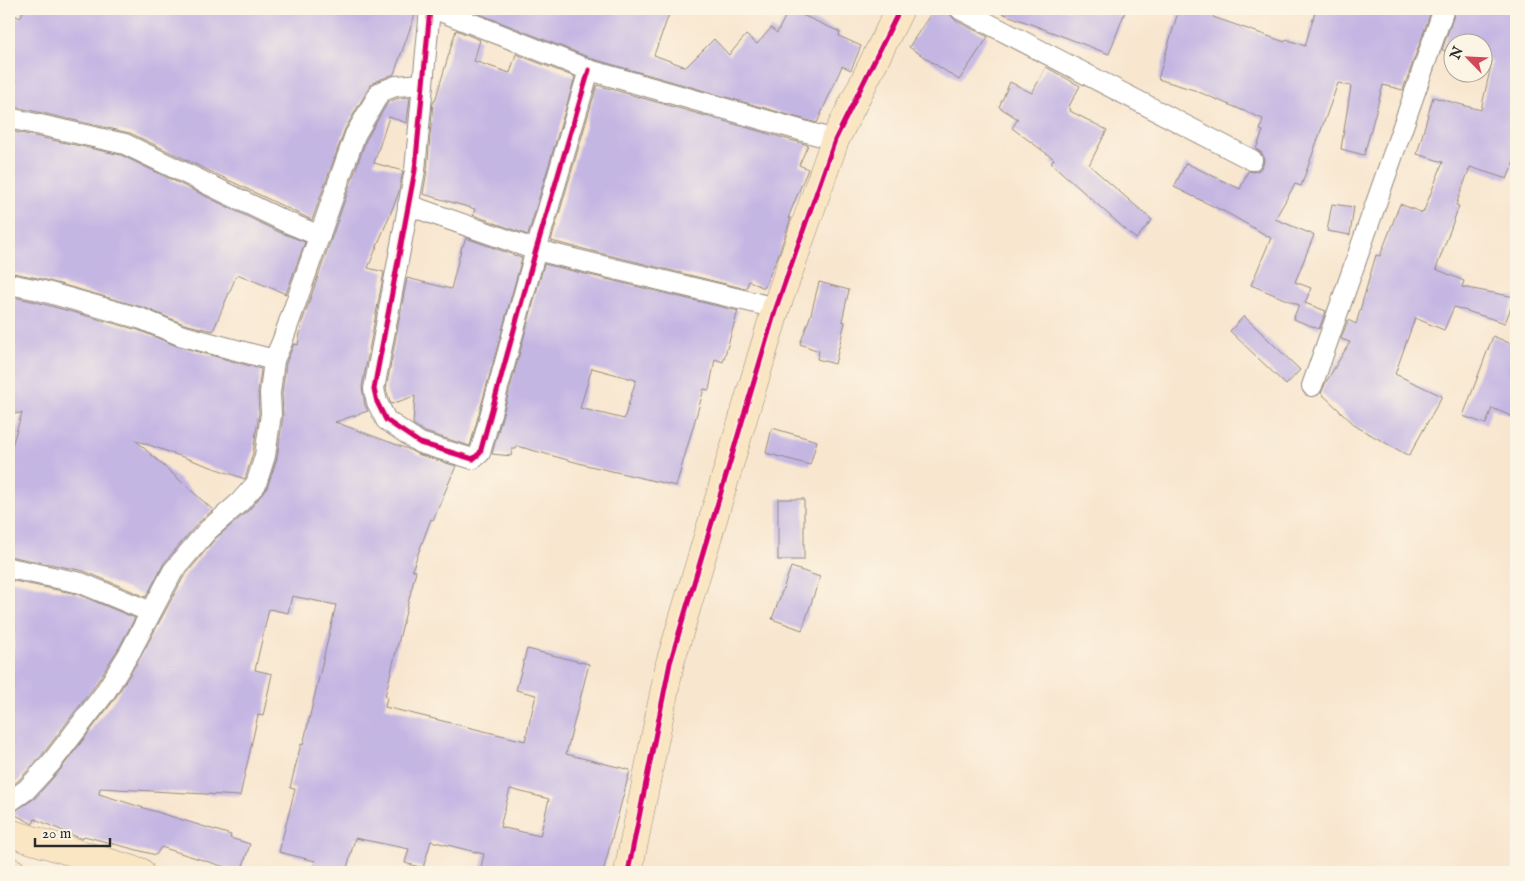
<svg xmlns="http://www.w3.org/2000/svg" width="1525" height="881" font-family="'IM FELL English',serif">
<rect width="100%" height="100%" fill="#fcf5e5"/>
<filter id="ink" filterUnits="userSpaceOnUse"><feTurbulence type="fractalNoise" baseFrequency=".02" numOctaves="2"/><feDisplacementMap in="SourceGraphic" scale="10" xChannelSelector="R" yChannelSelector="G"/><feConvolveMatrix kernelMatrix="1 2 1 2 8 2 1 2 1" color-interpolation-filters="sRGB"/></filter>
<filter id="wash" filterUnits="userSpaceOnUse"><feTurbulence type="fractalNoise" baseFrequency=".0096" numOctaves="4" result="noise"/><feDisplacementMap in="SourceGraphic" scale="20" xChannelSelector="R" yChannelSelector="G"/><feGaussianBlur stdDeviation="1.12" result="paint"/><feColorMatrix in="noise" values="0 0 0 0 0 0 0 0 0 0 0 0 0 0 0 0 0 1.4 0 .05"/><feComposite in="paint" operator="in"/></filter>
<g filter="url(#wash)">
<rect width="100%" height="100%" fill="#f8e6cf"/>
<g id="blocks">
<g fill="#c4b6e3" fill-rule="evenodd">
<path d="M 24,9 L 417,9 L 394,74 L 376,81 L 370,86 L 345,129 L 312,220 L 130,133 L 11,106 L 16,83 L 9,82 L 9,12 L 20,18 Z"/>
<path d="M 467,9 L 671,9 L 654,55 L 686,67 L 714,39 L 729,55 L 746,35 L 757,44 L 771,28 L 777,33 L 789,9 L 840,32 L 839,36 L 861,46 L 851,70 L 842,66 L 817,123 L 593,59 Z"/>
<path d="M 934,9 L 940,9 L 950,14 L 955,20 L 988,37 L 959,80 L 909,47 Z"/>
<path d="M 995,9 L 1126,9 L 1109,54 L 994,10 Z"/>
<path d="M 1179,9 L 1216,9 L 1213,17 L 1285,42 L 1286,39 L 1305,46 L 1316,9 L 1432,9 L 1403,90 L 1383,85 L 1364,155 L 1341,149 L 1351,86 L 1338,83 L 1301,186 L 1295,184 L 1275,219 L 1314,235 L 1295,282 L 1311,288 L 1305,303 L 1326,311 L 1319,329 L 1293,319 L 1299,305 L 1251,285 L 1271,238 L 1229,214 L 1174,187 L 1186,163 L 1240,189 L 1248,171 L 1253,172 L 1259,170 L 1263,165 L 1264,160 L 1262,153 L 1256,149 L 1263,131 L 1260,130 L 1263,119 L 1194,90 L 1158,79 Z"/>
<path d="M 1456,9 L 1516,9 L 1516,157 L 1507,179 L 1470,167 L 1456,205 L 1459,206 L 1436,269 L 1464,281 L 1462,287 L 1515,297 L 1505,323 L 1454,307 L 1444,330 L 1415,318 L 1395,374 L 1442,396 L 1409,456 L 1357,427 L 1321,393 L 1326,382 L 1350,342 L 1341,339 L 1348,320 L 1356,324 L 1376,255 L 1380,256 L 1400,204 L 1423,213 L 1443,162 L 1417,154 L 1433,97 L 1481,110 L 1492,61 L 1482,59 L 1482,42 L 1452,42 L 1452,52 L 1442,50 Z"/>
<path d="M 456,30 L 480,40 L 474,61 L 510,73 L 516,54 L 575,77 L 528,235 L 473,215 L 475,209 L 423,194 L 427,171 L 433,102 L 435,101 Z"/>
<path d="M 1046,67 L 1080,86 L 1068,108 L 1071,109 L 1070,111 L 1107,130 L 1089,165 L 1152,220 L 1136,239 L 1051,163 L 1054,159 L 1012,128 L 1018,119 L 999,107 L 1010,82 L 1032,93 Z"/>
<path d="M 597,85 L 808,145 L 799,165 L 808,169 L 788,218 L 791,218 L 778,256 L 764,288 L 749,281 L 746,289 L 551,241 Z"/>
<path d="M 410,97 L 407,123 L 389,117 L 374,163 L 403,171 L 398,195 L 368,268 L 384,272 L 362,387 L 365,405 L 368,411 L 335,422 L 408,449 L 417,454 L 456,466 L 433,520 L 431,519 L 412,570 L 416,571 L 385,696 L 387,697 L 385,707 L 525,741 L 536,695 L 516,690 L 527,649 L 589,664 L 566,754 L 630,770 L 603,872 L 480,872 L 484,854 L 431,841 L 423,868 L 405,863 L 409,849 L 355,838 L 346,872 L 312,872 L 315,861 L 279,852 L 295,789 L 290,788 L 301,744 L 303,745 L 336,605 L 292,596 L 288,613 L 269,609 L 255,670 L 272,674 L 263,716 L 258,715 L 240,796 L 100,788 L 99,794 L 231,835 L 230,838 L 250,844 L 241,872 L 161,847 L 156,855 L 84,836 L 82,839 L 35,819 L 33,824 L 12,813 L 35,798 L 60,770 L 114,700 L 140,658 L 183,578 L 215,539 L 249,510 L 267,488 L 277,458 L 283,416 L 282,393 L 286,363 L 294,344 L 298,345 L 302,322 L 366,140 L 388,102 L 399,98 ZM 510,789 L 549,799 L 540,836 L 500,827 Z"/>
<path d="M 11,131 L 121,155 L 279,232 L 305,242 L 286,294 L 237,274 L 213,331 L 184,324 L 145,308 L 42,279 L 9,272 L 9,139 Z"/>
<path d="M 1332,204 L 1354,207 L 1350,235 L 1327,231 Z"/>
<path d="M 466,238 L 522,258 L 470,446 L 425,432 L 413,424 L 415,396 L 391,404 L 386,389 L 407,278 L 451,289 L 462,246 L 463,246 Z"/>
<path d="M 544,264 L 738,311 L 723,362 L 715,359 L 709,390 L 704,389 L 676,486 L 586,465 L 517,446 L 516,449 L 512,449 L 511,456 L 492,454 ZM 592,368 L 636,380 L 624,419 L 580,408 Z"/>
<path d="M 819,282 L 849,290 L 842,321 L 845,322 L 835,364 L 817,359 L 819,351 L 800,344 L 811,314 Z"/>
<path d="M 9,296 L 36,302 L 138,330 L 177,346 L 261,369 L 258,392 L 259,413 L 253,453 L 245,479 L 135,440 L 213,510 L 198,523 L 164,563 L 146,597 L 84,571 L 9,556 L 9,455 L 22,413 L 9,414 Z"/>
<path d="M 1244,316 L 1300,370 L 1286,385 L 1230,331 Z"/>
<path d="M 1493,336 L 1516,346 L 1516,418 L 1492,408 L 1486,424 L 1463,416 Z"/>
<path d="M 772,428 L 817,441 L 810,465 L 766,453 Z"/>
<rect x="778" y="499" width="26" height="61"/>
<path d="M 791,567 L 820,577 L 802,630 L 772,619 Z"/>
<path d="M 9,580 L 77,594 L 135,618 L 120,646 L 94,687 L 42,755 L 18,781 L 9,788 L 9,684 L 15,634 L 9,634 Z"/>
</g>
</g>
</g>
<g filter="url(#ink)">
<use href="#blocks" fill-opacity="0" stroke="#92887d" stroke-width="1"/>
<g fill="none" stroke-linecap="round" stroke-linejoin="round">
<g stroke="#92887d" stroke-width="22">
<g id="street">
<path d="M 430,9 L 415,170 L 374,389 L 377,402 L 386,420 L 420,443 L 473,459 L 480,453 L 536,250 L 589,70"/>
<path d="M 435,9 L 589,70 L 835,140"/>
<path d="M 960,9 L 1252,160"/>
<path d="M 9,118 L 125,144 L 284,221 L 320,236"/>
<path d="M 408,205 L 536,250 L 776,308"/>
<path d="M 9,284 L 39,290 L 142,319 L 180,335 L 274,360"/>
<path d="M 1312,386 L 1444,9"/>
<path d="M 9,568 L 81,583 L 151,612"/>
<path d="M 9,802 L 26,790 L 51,763 L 104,694 L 130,652 L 173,571 L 207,531 L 240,502 L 256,484 L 265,456 L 271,414 L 270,393 L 274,360 L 282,342 L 355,135 L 380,92 L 396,86 L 423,84"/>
</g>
</g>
<g stroke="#92887d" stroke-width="29">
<g id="secondary">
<path d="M 9,833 L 140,872"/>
<path d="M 9,871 L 12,872"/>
<path d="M 628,872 L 670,663 L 776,308 L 835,140 L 900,9"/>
</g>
</g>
<use href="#street" stroke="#fff" stroke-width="20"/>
<use href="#secondary" stroke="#fbe6c4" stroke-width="28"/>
<g stroke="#fcf5e5" stroke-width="8">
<g id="cycleway">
<path d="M 430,9 L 415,170 L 374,389 L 377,402 L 386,420 L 420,443 L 473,459 L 480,453 L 536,250 L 589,70"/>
<path d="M 628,872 L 670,663 L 776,308 L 835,140 L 900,9"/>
</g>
</g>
<use href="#cycleway" stroke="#d6006c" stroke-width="5"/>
</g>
</g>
<rect width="1525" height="881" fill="none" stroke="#fcf5e5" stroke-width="30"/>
<g transform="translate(1468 58) rotate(294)"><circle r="24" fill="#fcf5e5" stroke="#a8a49b"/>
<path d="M0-4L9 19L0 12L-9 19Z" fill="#d1495b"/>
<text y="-8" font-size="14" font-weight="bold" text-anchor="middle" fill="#2b2b2b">N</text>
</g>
<path d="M35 838v8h75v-8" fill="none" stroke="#2b2b2b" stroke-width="2.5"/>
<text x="42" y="838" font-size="15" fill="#2b2b2b" stroke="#fcf5e5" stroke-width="4" paint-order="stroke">20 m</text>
</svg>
